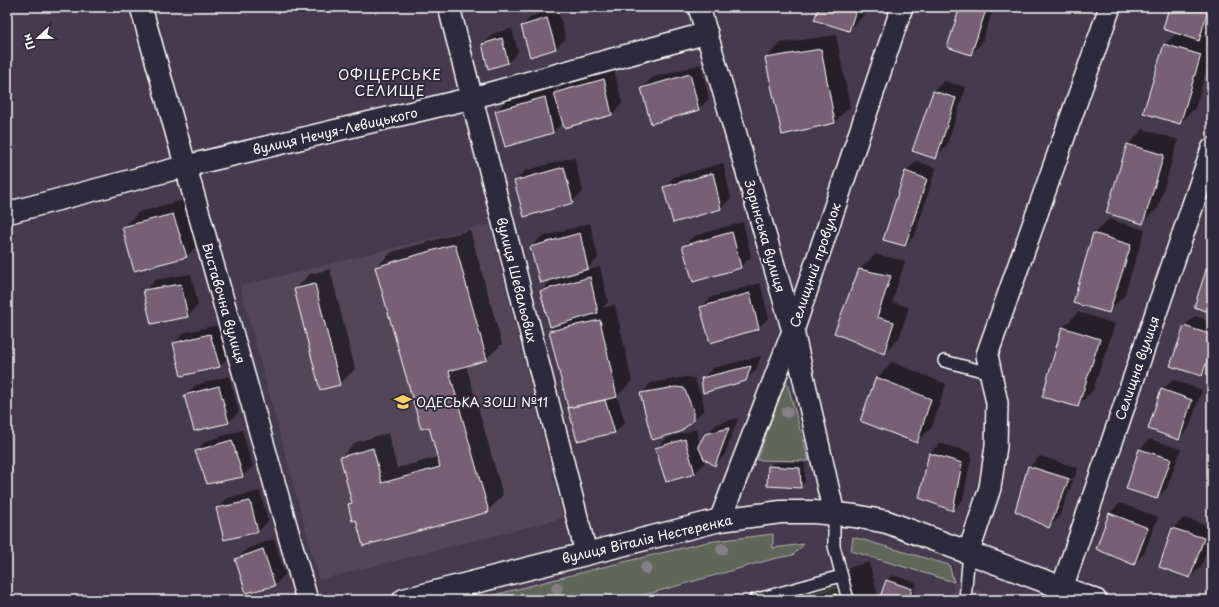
<svg xmlns="http://www.w3.org/2000/svg" width="1219" height="607" font-family="'Playpen Sans',sans-serif">
<rect width="100%" height="100%" fill="#453a4e"/>
<filter id="ink" filterUnits="userSpaceOnUse"><feTurbulence type="fractalNoise" baseFrequency=".025" numOctaves="2"/><feDisplacementMap in="SourceGraphic" scale="8" xChannelSelector="R" yChannelSelector="G"/><feConvolveMatrix kernelMatrix="1 2 1 2 8 2 1 2 1" color-interpolation-filters="sRGB"/></filter>
<g filter="url(#ink)">
<g fill="#544559">
<path d="M 490,224 L 563,518 L 319,580 L 240,286 Z"/>
<path d="M 954,582 L 1003,600 L 952,600 Z"/>
</g>
<g fill="#616658" stroke="#b0b2ac">
<path d="M 786,379 L 809,461 L 757,460 Z"/>
<path d="M 773,534 L 773,548 L 804,544 L 793,555 L 773,559 L 627,600 L 475,600 L 599,568 L 707,542 Z"/>
<path d="M 853,537 L 949,565 L 954,582 L 851,551 Z"/>
<path d="M 839,586 L 843,600 L 838,600 L 836,594 L 816,600 L 788,600 Z"/>
</g>
<g fill="#0007" fill-rule="evenodd">
<path d="M 820,7 L 867,7 L 864,15 L 849,30 Z"/>
<path d="M 962,7 L 994,7 L 981,44 L 971,54 Z"/>
<path d="M 1170,7 L 1212,7 L 1212,26 L 1202,36 L 1212,39 L 1212,52 L 1195,108 L 1180,123 L 1165,44 L 1177,33 Z"/>
<path d="M 557,8 L 566,38 L 556,48 L 522,26 L 532,16 Z"/>
<path d="M 512,28 L 518,52 L 508,63 L 489,68 L 483,44 L 493,34 Z"/>
<path d="M 836,35 L 850,107 L 834,122 L 766,58 L 781,43 Z"/>
<path d="M 701,64 L 709,99 L 698,109 L 642,88 L 652,78 Z"/>
<path d="M 614,69 L 622,103 L 612,114 L 563,122 L 553,132 L 506,145 L 496,111 L 506,101 L 555,87 L 556,92 L 565,83 Z"/>
<path d="M 944,81 L 966,87 L 946,147 L 935,157 L 934,91 Z"/>
<path d="M 1143,129 L 1178,140 L 1158,208 L 1142,223 L 1128,145 Z"/>
<path d="M 574,157 L 583,192 L 572,202 L 515,181 L 525,171 Z"/>
<path d="M 916,161 L 936,168 L 915,235 L 905,245 L 906,172 Z"/>
<path d="M 723,163 L 731,198 L 721,208 L 664,187 L 674,177 Z"/>
<path d="M 188,199 L 202,241 L 187,256 L 123,227 L 139,212 Z"/>
<path d="M 1109,219 L 1145,230 L 1124,296 L 1108,312 L 1094,234 Z"/>
<path d="M 743,222 L 751,257 L 740,267 L 684,246 L 694,236 Z"/>
<path d="M 590,223 L 598,258 L 588,268 L 531,247 L 541,237 Z"/>
<path d="M 470,230 L 502,344 L 486,359 L 466,365 L 503,495 L 488,511 L 356,518 L 349,505 L 353,501 L 341,457 L 356,442 L 388,433 L 397,468 L 438,457 L 430,426 L 376,267 L 392,252 Z"/>
<path d="M 875,254 L 905,261 L 892,302 L 909,307 L 899,338 L 884,353 L 859,270 Z"/>
<path d="M 1212,263 L 1212,312 L 1208,267 Z"/>
<path d="M 600,267 L 608,302 L 602,308 L 615,305 L 632,381 L 617,396 L 625,422 L 615,433 L 578,440 L 550,331 L 557,324 L 541,291 L 551,281 Z"/>
<path d="M 330,269 L 355,369 L 340,384 L 320,389 L 295,289 L 310,274 Z"/>
<path d="M 191,274 L 198,305 L 188,316 L 145,291 L 155,280 Z"/>
<path d="M 760,283 L 769,318 L 758,328 L 701,307 L 712,297 Z"/>
<path d="M 1078,312 L 1115,324 L 1093,390 L 1077,406 L 1063,328 Z"/>
<path d="M 1195,316 L 1212,322 L 1212,365 L 1202,375 L 1172,365 L 1185,326 Z"/>
<path d="M 221,324 L 230,355 L 220,366 L 182,375 L 174,343 L 184,333 Z"/>
<path d="M 761,356 L 756,370 L 745,380 L 702,379 L 713,368 Z"/>
<path d="M 892,362 L 946,384 L 932,427 L 917,442 L 877,378 Z"/>
<path d="M 229,376 L 239,412 L 229,422 L 195,430 L 185,395 L 196,385 Z"/>
<path d="M 686,377 L 694,378 L 703,400 L 704,410 L 693,420 L 641,394 L 651,383 Z"/>
<path d="M 1173,380 L 1202,390 L 1189,428 L 1179,439 L 1162,390 Z"/>
<path d="M 738,418 L 725,454 L 715,465 L 704,458 L 705,462 L 695,473 L 666,480 L 656,449 L 667,438 L 696,429 L 700,445 L 706,434 L 717,424 Z"/>
<path d="M 242,430 L 253,466 L 243,476 L 207,483 L 196,451 L 206,441 Z"/>
<path d="M 1150,439 L 1181,449 L 1167,488 L 1157,498 L 1127,488 L 1140,449 Z"/>
<path d="M 940,443 L 972,453 L 963,500 L 953,510 L 920,497 L 930,453 Z"/>
<path d="M 1040,456 L 1078,468 L 1059,517 L 1049,527 L 1029,467 ZM 1034,467 L 1074,479 L 1073,481 L 1034,469 Z"/>
<path d="M 774,462 L 805,463 L 805,482 L 800,487 L 769,467 Z"/>
<path d="M 260,491 L 268,521 L 258,532 L 225,539 L 217,508 L 228,498 Z"/>
<path d="M 1120,503 L 1158,517 L 1144,553 L 1134,564 L 1110,513 Z"/>
<path d="M 1184,518 L 1212,527 L 1212,533 L 1201,567 L 1190,577 L 1160,567 L 1173,528 Z"/>
<path d="M 274,539 L 285,574 L 275,585 L 246,592 L 236,559 L 247,549 Z"/>
<path d="M 869,562 L 879,600 L 734,600 Z"/>
<path d="M 892,575 L 917,583 L 915,588 L 888,580 L 888,582 L 915,590 L 912,600 L 880,600 L 887,580 Z"/>
</g>
<g fill="#776074" stroke="#fff">
<path d="M 819,7 L 857,7 L 849,31 L 814,20 Z"/>
<path d="M 960,7 L 987,7 L 971,55 L 947,47 Z"/>
<path d="M 1169,7 L 1209,7 L 1199,41 L 1163,29 Z"/>
<path d="M 547,18 L 556,49 L 530,57 L 521,26 Z"/>
<path d="M 502,38 L 508,63 L 488,69 L 482,44 Z"/>
<path d="M 1164,44 L 1201,55 L 1180,124 L 1143,113 Z"/>
<path d="M 821,49 L 835,123 L 782,135 L 765,58 Z"/>
<path d="M 690,74 L 699,110 L 651,124 L 641,88 Z"/>
<path d="M 604,79 L 612,115 L 564,128 L 554,93 Z"/>
<path d="M 933,91 L 956,98 L 936,159 L 912,151 Z"/>
<path d="M 545,97 L 553,133 L 505,147 L 495,111 Z"/>
<path d="M 1127,144 L 1164,155 L 1143,224 L 1106,213 Z"/>
<path d="M 564,167 L 573,203 L 524,217 L 514,181 Z"/>
<path d="M 905,171 L 927,179 L 905,246 L 883,240 Z"/>
<path d="M 713,173 L 721,209 L 673,223 L 663,187 Z"/>
<path d="M 173,214 L 187,257 L 134,271 L 122,227 Z"/>
<path d="M 732,232 L 741,268 L 693,282 L 682,246 Z"/>
<path d="M 580,233 L 588,269 L 540,283 L 530,247 Z"/>
<path d="M 1093,233 L 1131,245 L 1109,313 L 1073,303 Z"/>
<path d="M 455,244 L 487,360 L 449,371 L 489,512 L 363,546 L 356,520 L 352,521 L 348,504 L 352,503 L 340,457 L 373,448 L 382,483 L 440,467 L 429,427 L 421,429 L 375,267 Z"/>
<path d="M 1207,267 L 1212,269 L 1212,313 L 1194,307 Z"/>
<path d="M 859,269 L 891,276 L 877,317 L 894,322 L 884,354 L 834,333 Z"/>
<path d="M 590,277 L 598,313 L 550,327 L 540,291 Z"/>
<path d="M 181,284 L 188,317 L 151,324 L 143,290 Z"/>
<path d="M 315,284 L 340,385 L 320,390 L 294,289 Z"/>
<path d="M 750,293 L 759,329 L 710,343 L 700,307 Z"/>
<path d="M 600,320 L 617,397 L 568,408 L 549,331 Z"/>
<path d="M 1184,326 L 1212,335 L 1212,346 L 1202,376 L 1170,366 Z"/>
<path d="M 1062,327 L 1100,339 L 1078,407 L 1042,397 Z"/>
<path d="M 210,334 L 220,367 L 181,376 L 173,343 Z"/>
<path d="M 751,366 L 746,381 L 703,393 L 701,378 Z"/>
<path d="M 876,377 L 931,399 L 917,443 L 860,421 Z"/>
<path d="M 219,386 L 229,423 L 194,431 L 184,395 Z"/>
<path d="M 675,387 L 684,388 L 693,410 L 693,421 L 680,432 L 652,440 L 640,393 Z"/>
<path d="M 1161,389 L 1192,400 L 1179,440 L 1148,429 Z"/>
<path d="M 605,400 L 615,433 L 577,441 L 568,408 Z"/>
<path d="M 729,428 L 715,466 L 704,459 L 698,446 L 705,434 Z"/>
<path d="M 685,439 L 695,474 L 666,482 L 655,448 Z"/>
<path d="M 232,440 L 243,477 L 207,484 L 195,451 Z"/>
<path d="M 1139,449 L 1171,459 L 1157,499 L 1126,489 Z"/>
<path d="M 929,453 L 962,463 L 953,511 L 919,498 Z"/>
<path d="M 768,466 L 800,468 L 801,488 L 767,486 Z"/>
<path d="M 1028,466 L 1069,479 L 1049,528 L 1015,511 Z"/>
<path d="M 250,501 L 258,532 L 224,540 L 216,508 Z"/>
<path d="M 1109,513 L 1148,528 L 1134,565 L 1096,549 Z"/>
<path d="M 1172,528 L 1204,538 L 1190,578 L 1159,567 Z"/>
<path d="M 263,549 L 275,586 L 246,593 L 235,559 Z"/>
<path d="M 886,580 L 912,589 L 909,600 L 879,600 Z"/>
<path d="M 836,594 L 838,600 L 816,600 Z"/>
</g>
<g fill="none" stroke-linecap="round" stroke-linejoin="round">
<g stroke="#fff" stroke-width="14">
<g id="service">
<path d="M 944,361 L 990,373"/>
<path d="M 834,514 L 834,546 L 848,600"/>
<path d="M 754,600 L 841,576"/>
<path d="M 965,600 L 969,551"/>
</g>
</g>
<g stroke="#fff" stroke-width="24">
<g id="minor">
<path d="M 141,7 L 307,600"/>
<path d="M 449,7 L 586,553"/>
<path d="M 699,7 L 793,331 L 834,514"/>
<path d="M 7,213 L 186,166 L 472,98 L 707,33"/>
<path d="M 720,520 L 793,331 L 902,7"/>
<path d="M 969,551 L 990,488 L 996,446 L 997,403 L 987,355 L 1110,7"/>
<path d="M 1062,588 L 1212,149"/>
</g>
</g>
<g stroke="#fff" stroke-width="25">
<path id="secondary" d="M 404,600 L 720,520 L 781,512 L 814,512 L 855,516 L 887,522 L 1095,600"/>
</g>
<use href="#service" stroke="#2f2a3d" stroke-width="11"/>
<use href="#minor" stroke="#2f2a3d" stroke-width="21"/>
<use href="#secondary" stroke="#2f2a3d" stroke-width="22"/>
</g>
<g fill="#848086">
<circle cx="787" cy="412" r="6"/>
<circle cx="722" cy="549" r="6"/>
<circle cx="646" cy="568" r="6"/>
<circle cx="557" cy="588" r="6"/>
</g>
</g>
<defs>
<g id="school-bare" transform="scale(1.38)"><path d="M0-5L7-2L0 1L-7-2ZM-4 1L0 2.5L4 1V4Q0 6-4 4Z" fill="#ffd166" stroke="#2f2a3d" stroke-width="2.5" paint-order="stroke"/></g>
</defs>
<g fill-rule="evenodd">
<use href="#school-bare" x="403" y="402"/>
</g>
<g text-anchor="middle" stroke-width="4" stroke-linejoin="round" paint-order="stroke">
<g font-size="13" fill="#fff" stroke="#2f2a3d">
<text transform="translate(335 131) rotate(-13)" y="5">вулиця Нечуя-Левицького</text>
<text transform="translate(765 236) rotate(74)" y="5">Зоринська вулиця</text>
<text transform="translate(815 265) rotate(-71)" y="5">Селищний провулок</text>
<text transform="translate(517 280) rotate(76)" y="5">вулиця Шевальових</text>
<text transform="translate(224 303) rotate(74)" y="5">Виставочна вулиця</text>
<text transform="translate(1137 368) rotate(-71)" y="5">Селищна вулиця</text>
<text transform="translate(647 539) rotate(-13)" y="5">вулиця Віталія Нестеренка</text>
</g>
<g font-size="13" fill="#fff" stroke="#2f2a3d" text-anchor="start">
<text x="416" y="407">ОДЕСЬКА ЗОШ №11</text>
</g>
<g font-size="14" letter-spacing="1" fill="#fff" stroke="#2f2a3d">
<text x="390" y="80">ОФІЦЕРСЬКЕ<tspan x="390" dy="16">СЕЛИЩЕ</tspan></text>
</g>
</g>
<rect width="1219" height="607" fill="none" stroke="#2f2a3d" stroke-width="24"/>
<rect x="12" y="12" width="1195" height="583" fill="none" stroke="#fff" stroke-width="1.5" filter="url(#ink)"/>
<g transform="translate(38 38) rotate(248)" stroke="#2f2a3d" stroke-width="3" paint-order="stroke">
<path d="M0-3L7 15L0 10L-7 15Z" fill="#ffffff"/>
<text y="-6" font-size="11" font-weight="bold" text-anchor="middle" fill="#ffffff">Пн</text>
</g>
</svg>
